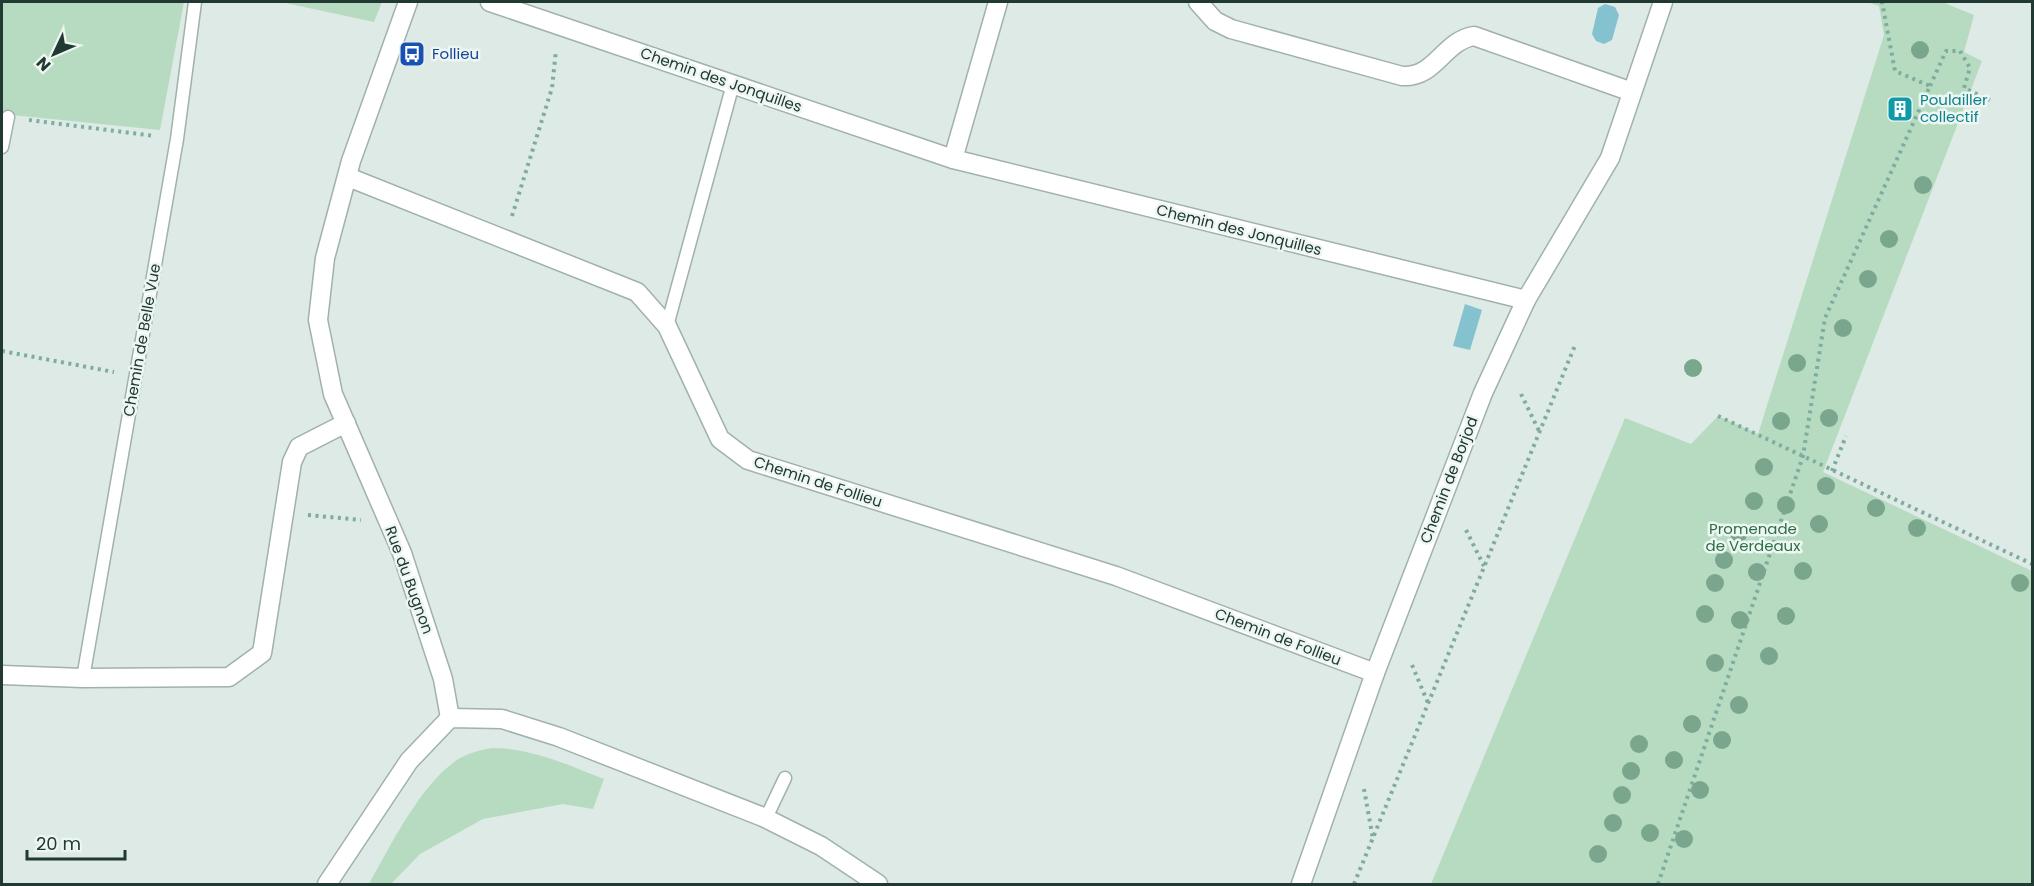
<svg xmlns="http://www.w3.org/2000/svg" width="2034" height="886" font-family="Poppins,sans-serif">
<rect width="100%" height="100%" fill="#deeae5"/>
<g fill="#b6dbc1">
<path d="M 2,2 L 184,2 L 160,130 L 2,114 Z"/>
<path d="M 281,2 L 382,2 L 374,22 Z"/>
<path d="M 1867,2 L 1942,2 L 1974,15 L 1964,52 L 1982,61 L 1823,472 L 2032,571 L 2032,884 L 1431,884 L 1625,418 L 1691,444 L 1718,416 L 1758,434 L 1884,35 L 1879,6 Z"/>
<path d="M 492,748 C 532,748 568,765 604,779 L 593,809 L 563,804 L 483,819 L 420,854 L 391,884 L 369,884 C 390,846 421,784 457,760 C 468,753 480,750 492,748 Z"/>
</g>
<g fill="#85c2cf">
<path d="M 1605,4 L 1615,7 L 1619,15 L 1612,40 L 1604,44 L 1596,41 L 1592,34 L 1598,8 Z"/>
<path d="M 1465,304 L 1482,310 L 1470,350 L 1453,346 Z"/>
</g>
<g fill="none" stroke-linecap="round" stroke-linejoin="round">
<g stroke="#a1b1ac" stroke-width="15">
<g id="service">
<path d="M 2,147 L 8,117"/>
<path d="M 667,326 L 733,84"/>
<path d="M 83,678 L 177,139 L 195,2"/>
<path d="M 766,818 L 785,778"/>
</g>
</g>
<g stroke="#a1b1ac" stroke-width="21">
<g id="minor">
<path d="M 408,2 L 351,161 L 325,258 L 318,320 L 333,394 L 402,553 L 443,679 L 450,718"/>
<path d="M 490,2 L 953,159 L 1526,300"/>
<path d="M 1198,2 L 1215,21 L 1231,29 L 1402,76 C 1436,78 1443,41 1474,36 L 1632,92"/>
<path d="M 953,159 L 998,2"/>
<path d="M 348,177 L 637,292 L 667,326 L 720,439 L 748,460 L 1116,576 L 1375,673"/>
<path d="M 2,675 L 83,678 L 229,677 L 262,653 L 292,462 L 299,447 L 346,423"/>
<path d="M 1301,884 L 1375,673 L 1483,393 L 1526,300 L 1610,158 L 1663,2"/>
</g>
</g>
<g stroke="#a1b1ac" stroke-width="21">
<path id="tertiary" d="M 327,884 L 409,761 L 450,718 L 502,719 L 559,737 L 763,817 L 821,846 L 878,884"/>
</g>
<g stroke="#7eada0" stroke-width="4" stroke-dasharray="3 4.5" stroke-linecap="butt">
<path d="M 1930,86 L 1946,51 L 1960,51 L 1970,68 L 1964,88 L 1990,100"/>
<path d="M 29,120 L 155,136"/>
<path d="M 512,216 L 552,88 L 556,50"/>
<path d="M 2,351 L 114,372"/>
<path d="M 1521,394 L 1539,431"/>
<path d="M 1718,416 L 2032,564"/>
<path d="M 1832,471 L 1846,436"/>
<path d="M 308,515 L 361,520"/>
<path d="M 1466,530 L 1484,566"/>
<path d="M 1412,665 L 1428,703"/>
<path d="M 1364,789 L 1373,839"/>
<path d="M 1354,884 L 1576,343"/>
<path d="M 1658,884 L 1803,456 L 1825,318 L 1930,86 L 1895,71 L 1882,2"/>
</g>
<use href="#service" stroke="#fff" stroke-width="12"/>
<use href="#minor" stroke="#fff" stroke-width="18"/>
<use href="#tertiary" stroke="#fff" stroke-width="18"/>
</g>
<g fill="#7ba68e">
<circle cx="1920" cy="50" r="9"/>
<circle cx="1923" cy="185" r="9"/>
<circle cx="1889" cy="239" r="9"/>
<circle cx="1868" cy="279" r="9"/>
<circle cx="1843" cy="328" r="9"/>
<circle cx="1797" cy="363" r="9"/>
<circle cx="1693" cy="368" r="9"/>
<circle cx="1829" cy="418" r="9"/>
<circle cx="1781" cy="421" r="9"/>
<circle cx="1764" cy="467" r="9"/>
<circle cx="1826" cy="486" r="9"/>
<circle cx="1754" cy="501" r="9"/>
<circle cx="1786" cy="505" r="9"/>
<circle cx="1876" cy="508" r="9"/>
<circle cx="1819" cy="524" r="9"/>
<circle cx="1917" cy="528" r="9"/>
<circle cx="1739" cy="533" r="9"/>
<circle cx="1724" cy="560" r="9"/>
<circle cx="1803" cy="571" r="9"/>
<circle cx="1757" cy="572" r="9"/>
<circle cx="1715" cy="583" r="9"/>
<circle cx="2020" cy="583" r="9"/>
<circle cx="1705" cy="614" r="9"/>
<circle cx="1786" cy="616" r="9"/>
<circle cx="1740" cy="620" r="9"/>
<circle cx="1769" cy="656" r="9"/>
<circle cx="1715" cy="663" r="9"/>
<circle cx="1739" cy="705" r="9"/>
<circle cx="1692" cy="724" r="9"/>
<circle cx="1722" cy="740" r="9"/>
<circle cx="1639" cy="744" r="9"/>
<circle cx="1674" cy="760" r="9"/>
<circle cx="1631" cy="771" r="9"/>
<circle cx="1700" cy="790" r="9"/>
<circle cx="1622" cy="795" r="9"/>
<circle cx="1613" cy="823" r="9"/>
<circle cx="1650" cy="833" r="9"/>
<circle cx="1684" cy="839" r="9"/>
<circle cx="1598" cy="854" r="9"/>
</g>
<defs>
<g id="bus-square" transform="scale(1.35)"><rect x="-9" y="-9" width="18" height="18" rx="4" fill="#1a4fb4" stroke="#eef6f2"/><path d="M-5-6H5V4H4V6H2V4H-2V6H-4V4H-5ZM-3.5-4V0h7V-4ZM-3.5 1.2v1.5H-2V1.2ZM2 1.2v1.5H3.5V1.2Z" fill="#fff"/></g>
<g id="building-square" transform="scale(1.35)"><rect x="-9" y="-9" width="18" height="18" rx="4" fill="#0f9aa8" stroke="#eef6f2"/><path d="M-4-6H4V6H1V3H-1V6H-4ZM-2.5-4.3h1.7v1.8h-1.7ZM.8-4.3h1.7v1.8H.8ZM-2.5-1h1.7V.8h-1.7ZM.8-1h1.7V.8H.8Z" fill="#fff"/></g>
</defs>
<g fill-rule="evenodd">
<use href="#bus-square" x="412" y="54"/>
<use href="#building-square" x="1900" y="109"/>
</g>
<g text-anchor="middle" stroke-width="5" stroke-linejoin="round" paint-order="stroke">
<g font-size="15" fill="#164399" stroke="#eef6f2" text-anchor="start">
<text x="432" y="59">Follieu</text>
</g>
<g font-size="15" fill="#203933" stroke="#eef6f2">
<text transform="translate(721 80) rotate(19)" y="5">Chemin des Jonquilles</text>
<text transform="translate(1239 230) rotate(14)" y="5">Chemin des Jonquilles</text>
<text transform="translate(142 340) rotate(-80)" y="5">Chemin de Belle Vue</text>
<text transform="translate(1449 480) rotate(-69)" y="5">Chemin de Borjod</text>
<text transform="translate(818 482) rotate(18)" y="5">Chemin de Follieu</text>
<text transform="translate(409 580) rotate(70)" y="5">Rue du Bugnon</text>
<text transform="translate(1278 637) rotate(21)" y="5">Chemin de Follieu</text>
</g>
<g font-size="15" fill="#0d838f" stroke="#eef6f2" text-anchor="start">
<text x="1920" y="105">Poulailler<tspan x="1920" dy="17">collectif</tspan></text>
</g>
<g font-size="15" fill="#2a6f47" stroke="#eef6f2">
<text x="1753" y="534">Promenade<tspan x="1753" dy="17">de Verdeaux</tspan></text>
</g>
</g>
<rect width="2034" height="886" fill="none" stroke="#203933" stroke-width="6"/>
<g transform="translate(54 54) rotate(226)" stroke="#eef6f2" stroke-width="4.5" paint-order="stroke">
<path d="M0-4.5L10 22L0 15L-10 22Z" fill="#203933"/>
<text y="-9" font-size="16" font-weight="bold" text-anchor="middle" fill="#203933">N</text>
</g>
<path d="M27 850v9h98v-9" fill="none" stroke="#203933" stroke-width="3"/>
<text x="36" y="850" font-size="18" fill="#203933" stroke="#eef6f2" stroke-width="4.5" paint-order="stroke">20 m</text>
</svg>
